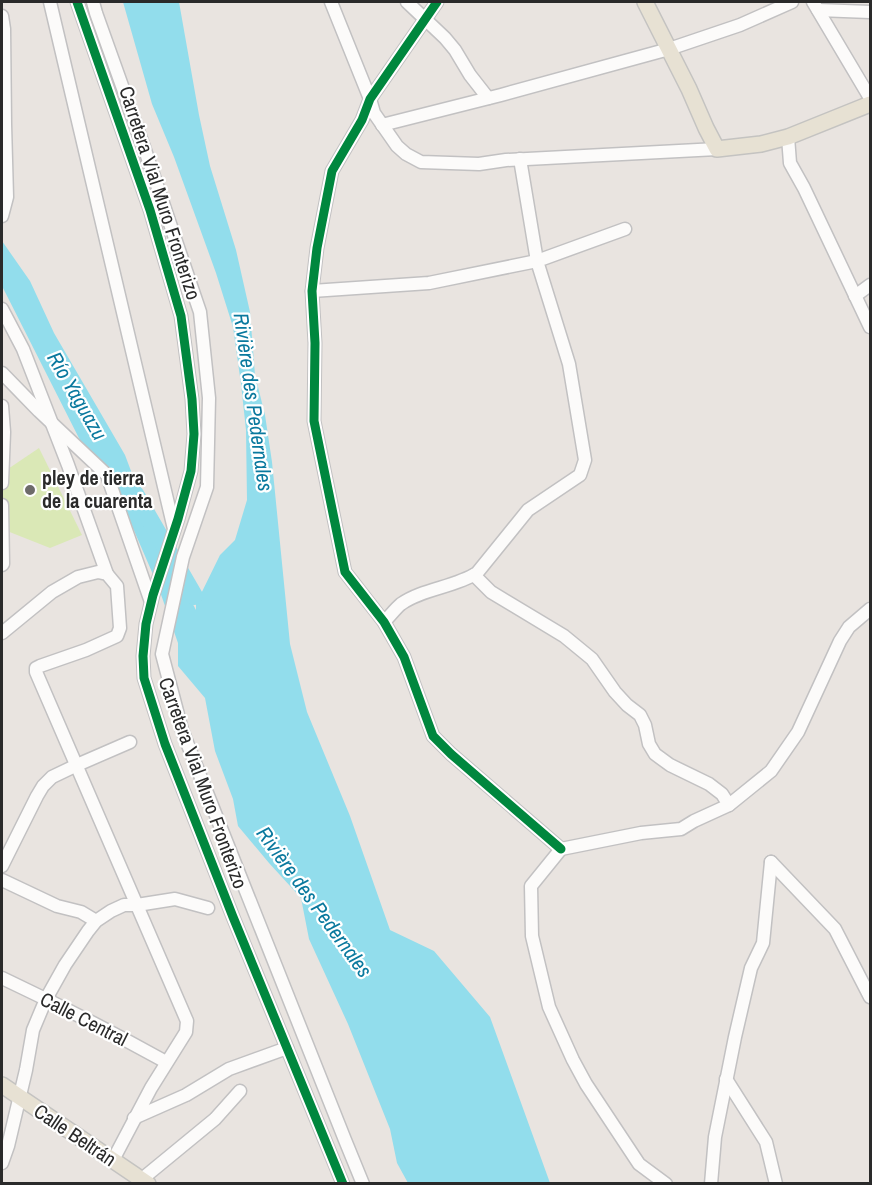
<svg xmlns="http://www.w3.org/2000/svg" width="872" height="1185" font-family="'Archivo Narrow',sans-serif">
<rect width="100%" height="100%" fill="#e9e4e0"/>
<path fill="#dae8b6" d="M 39,448 L 82,535 L 50,548 L 2,529 L 2,473 Z"/>
<path fill="#92ddec" d="M 123,2 L 179,2 L 199,115 L 210,166 L 236,250 L 250,312 L 255,375 L 265,415 L 272,462 L 290,644 L 307,712 L 350,816 L 390,930 L 434,951 L 490,1017 L 550,1183 L 408,1183 L 397,1163 L 390,1129 L 348,1024 L 309,939 L 301,898 L 269,863 L 238,826 L 233,799 L 215,751 L 205,698 L 178,666 L 178,643 L 158,586 L 113,482 L 86,452 L 2,286 L 2,241 L 30,281 L 54,333 L 125,455 L 152,527 L 196,610 L 196,604 L 220,555 L 235,540 L 247,500 L 246,430 L 241,384 L 233,327 L 216,273 L 174,157 L 152,104 Z"/>
<g fill="none" stroke-linecap="round" stroke-linejoin="round">
<path stroke="#92ddec" stroke-width="18" d="M 135,494 L 194,596"/>
<g stroke="#c2c1c2" stroke-width="15">
<g id="minor">
<path d="M 50,2 L 174,529"/>
<path d="M 77,2 L 150,210 L 181,316 L 192,399 L 194,434 L 191,471 L 178,519 L 153,595 L 146,624 L 143,656 L 144,678 L 165,744 L 233,917 L 343,1184"/>
<path d="M 93,2 L 96,13 L 145,150 L 200,312 L 209,398 L 207,487 L 183,557 L 162,654 L 182,730 L 345,1140 L 363,1184"/>
<path d="M 331,2 L 370,99 L 374,113 L 397,146 L 406,154 L 421,162 L 479,164 L 506,160 L 717,149"/>
<path d="M 407,2 L 445,38 L 455,50 L 470,75 L 488,98"/>
<path d="M 437,2 L 370,99 L 362,120 L 332,171 L 317,248 L 312,291 L 315,343 L 314,421 L 345,572 L 384,622 L 404,657 L 433,736 L 451,754 L 561,849"/>
<path d="M 813,2 L 870,98"/>
<path d="M 818,10 L 870,12"/>
<path d="M 2,16 L 4,29 L 5,124 L 7,197 L 2,216"/>
<path d="M 382,125 L 501,95 L 669,49 L 740,25 L 792,2"/>
<path d="M 788,137 L 790,163 L 804,188 L 870,327"/>
<path d="M 312,291 L 429,283 L 537,261 L 520,159"/>
<path d="M 855,296 L 870,285"/>
<path d="M 2,309 L 23,349 L 68,465 L 107,574"/>
<path d="M 2,373 L 39,411 L 107,475 L 151,602"/>
<path d="M 2,406 L 4,432 L 2,483"/>
<path d="M 2,505 L 3,564 L 2,565"/>
<path d="M 474,575 L 491,592 L 564,636 L 592,659 L 615,692 L 627,705 L 640,715 L 645,725 L 649,744 L 655,754 L 670,765 L 709,784 L 722,794 L 729,805"/>
<path d="M 384,622 C 390,616 395,609 401,604 C 422,589 455,587 477,573 L 528,510 L 580,475 L 585,460 L 569,364 L 537,261 L 625,229"/>
<path d="M 2,633 L 52,592 L 78,577 L 98,572 L 107,574 L 117,586 L 120,628 L 117,636 L 86,650 L 40,666 L 36,668 L 36,672 L 187,1021 L 186,1032 L 151,1088 L 113,1160"/>
<path d="M 771,862 L 835,929 L 870,997"/>
<path d="M 2,866 L 37,796 L 43,786 L 52,777 L 77,765 L 130,742"/>
<path d="M 2,880 L 57,906 L 81,912 L 96,921"/>
<path d="M 2,978 C 57,1004 112,1032 166,1062"/>
<path d="M 726,1079 L 766,1142 L 776,1184"/>
<path d="M 134,1118 L 186,1095 L 229,1069 L 287,1048"/>
<path d="M 2,1163 L 8,1146 L 26,1070 L 33,1030 L 46,999 L 65,965 L 88,931 L 96,921 L 111,911 L 124,905 L 137,905 L 175,899 L 208,908"/>
<path d="M 139,1184 L 142,1179 L 215,1119 L 240,1091"/>
<path d="M 666,1184 L 639,1164 L 586,1084 L 573,1060 L 549,1007 L 532,936 L 531,886 L 561,849 L 641,833 L 681,829 L 694,821 L 729,805 L 771,771 L 798,732 L 840,641 L 849,627 L 870,609"/>
<path d="M 711,1184 L 715,1137 L 735,1037 L 751,968 L 763,943 L 771,862"/>
</g>
</g>
<g stroke="#c4c3c1" stroke-width="18">
<g id="major">
<path d="M 645,2 L 689,89 L 706,128 L 717,149 L 761,144 L 788,137 L 870,104"/>
<path d="M 2,1085 L 148,1184"/>
</g>
</g>
<use href="#minor" stroke="#fcfbfa" stroke-width="12"/>
<use href="#major" stroke="#e7e1d3" stroke-width="15"/>
<g stroke="#fff" stroke-width="13">
<g id="cycleway">
<path d="M 77,2 L 150,210 L 181,316 L 192,399 L 194,434 L 191,471 L 178,519 L 153,595 L 146,624 L 143,656 L 144,678 L 165,744 L 233,917 L 343,1184"/>
<path d="M 437,2 L 370,99 L 362,120 L 332,171 L 317,248 L 312,291 L 315,343 L 314,421 L 345,572 L 384,622 L 404,657 L 433,736 L 451,754 L 561,849"/>
</g>
</g>
<use href="#cycleway" stroke="#00873e" stroke-width="9"/>
</g>
<circle fill="#6d6b6a" stroke="#fff" stroke-width="2" cx="30" cy="490" r="6"/>
<g text-anchor="middle" stroke-width="4.5" stroke-linejoin="round" paint-order="stroke">
<g font-size="20" fill="#2a2a2a" stroke="#fff">
<text transform="translate(160 193) rotate(72)" y="7">Carretera Vial Muro Fronterizo</text>
<text transform="translate(203 783) rotate(70)" y="7">Carretera Vial Muro Fronterizo</text>
<text transform="translate(84 1019) rotate(27)" y="7">Calle Central</text>
<text transform="translate(75 1135) rotate(34)" y="7">Calle Beltrán</text>
</g>
<g font-size="20" font-weight="bold" fill="#2a2a2a" stroke="#fff" text-anchor="start">
<text x="42" y="485">pley de tierra<tspan x="42" dy="23">de la cuarenta</tspan></text>
</g>
<g font-size="21" font-style="italic" fill="#0a799e" stroke="#fff">
<text transform="translate(77 396) rotate(60)" y="7">Río Yaguazu</text>
<text transform="translate(253 402) rotate(82)" y="7">Rivière des Pedernales</text>
<text transform="translate(314 902) rotate(54)" y="7">Rivière des Pedernales</text>
</g>
</g>
<rect width="872" height="1185" fill="none" stroke="#2a2a2a" stroke-width="6"/>
</svg>
